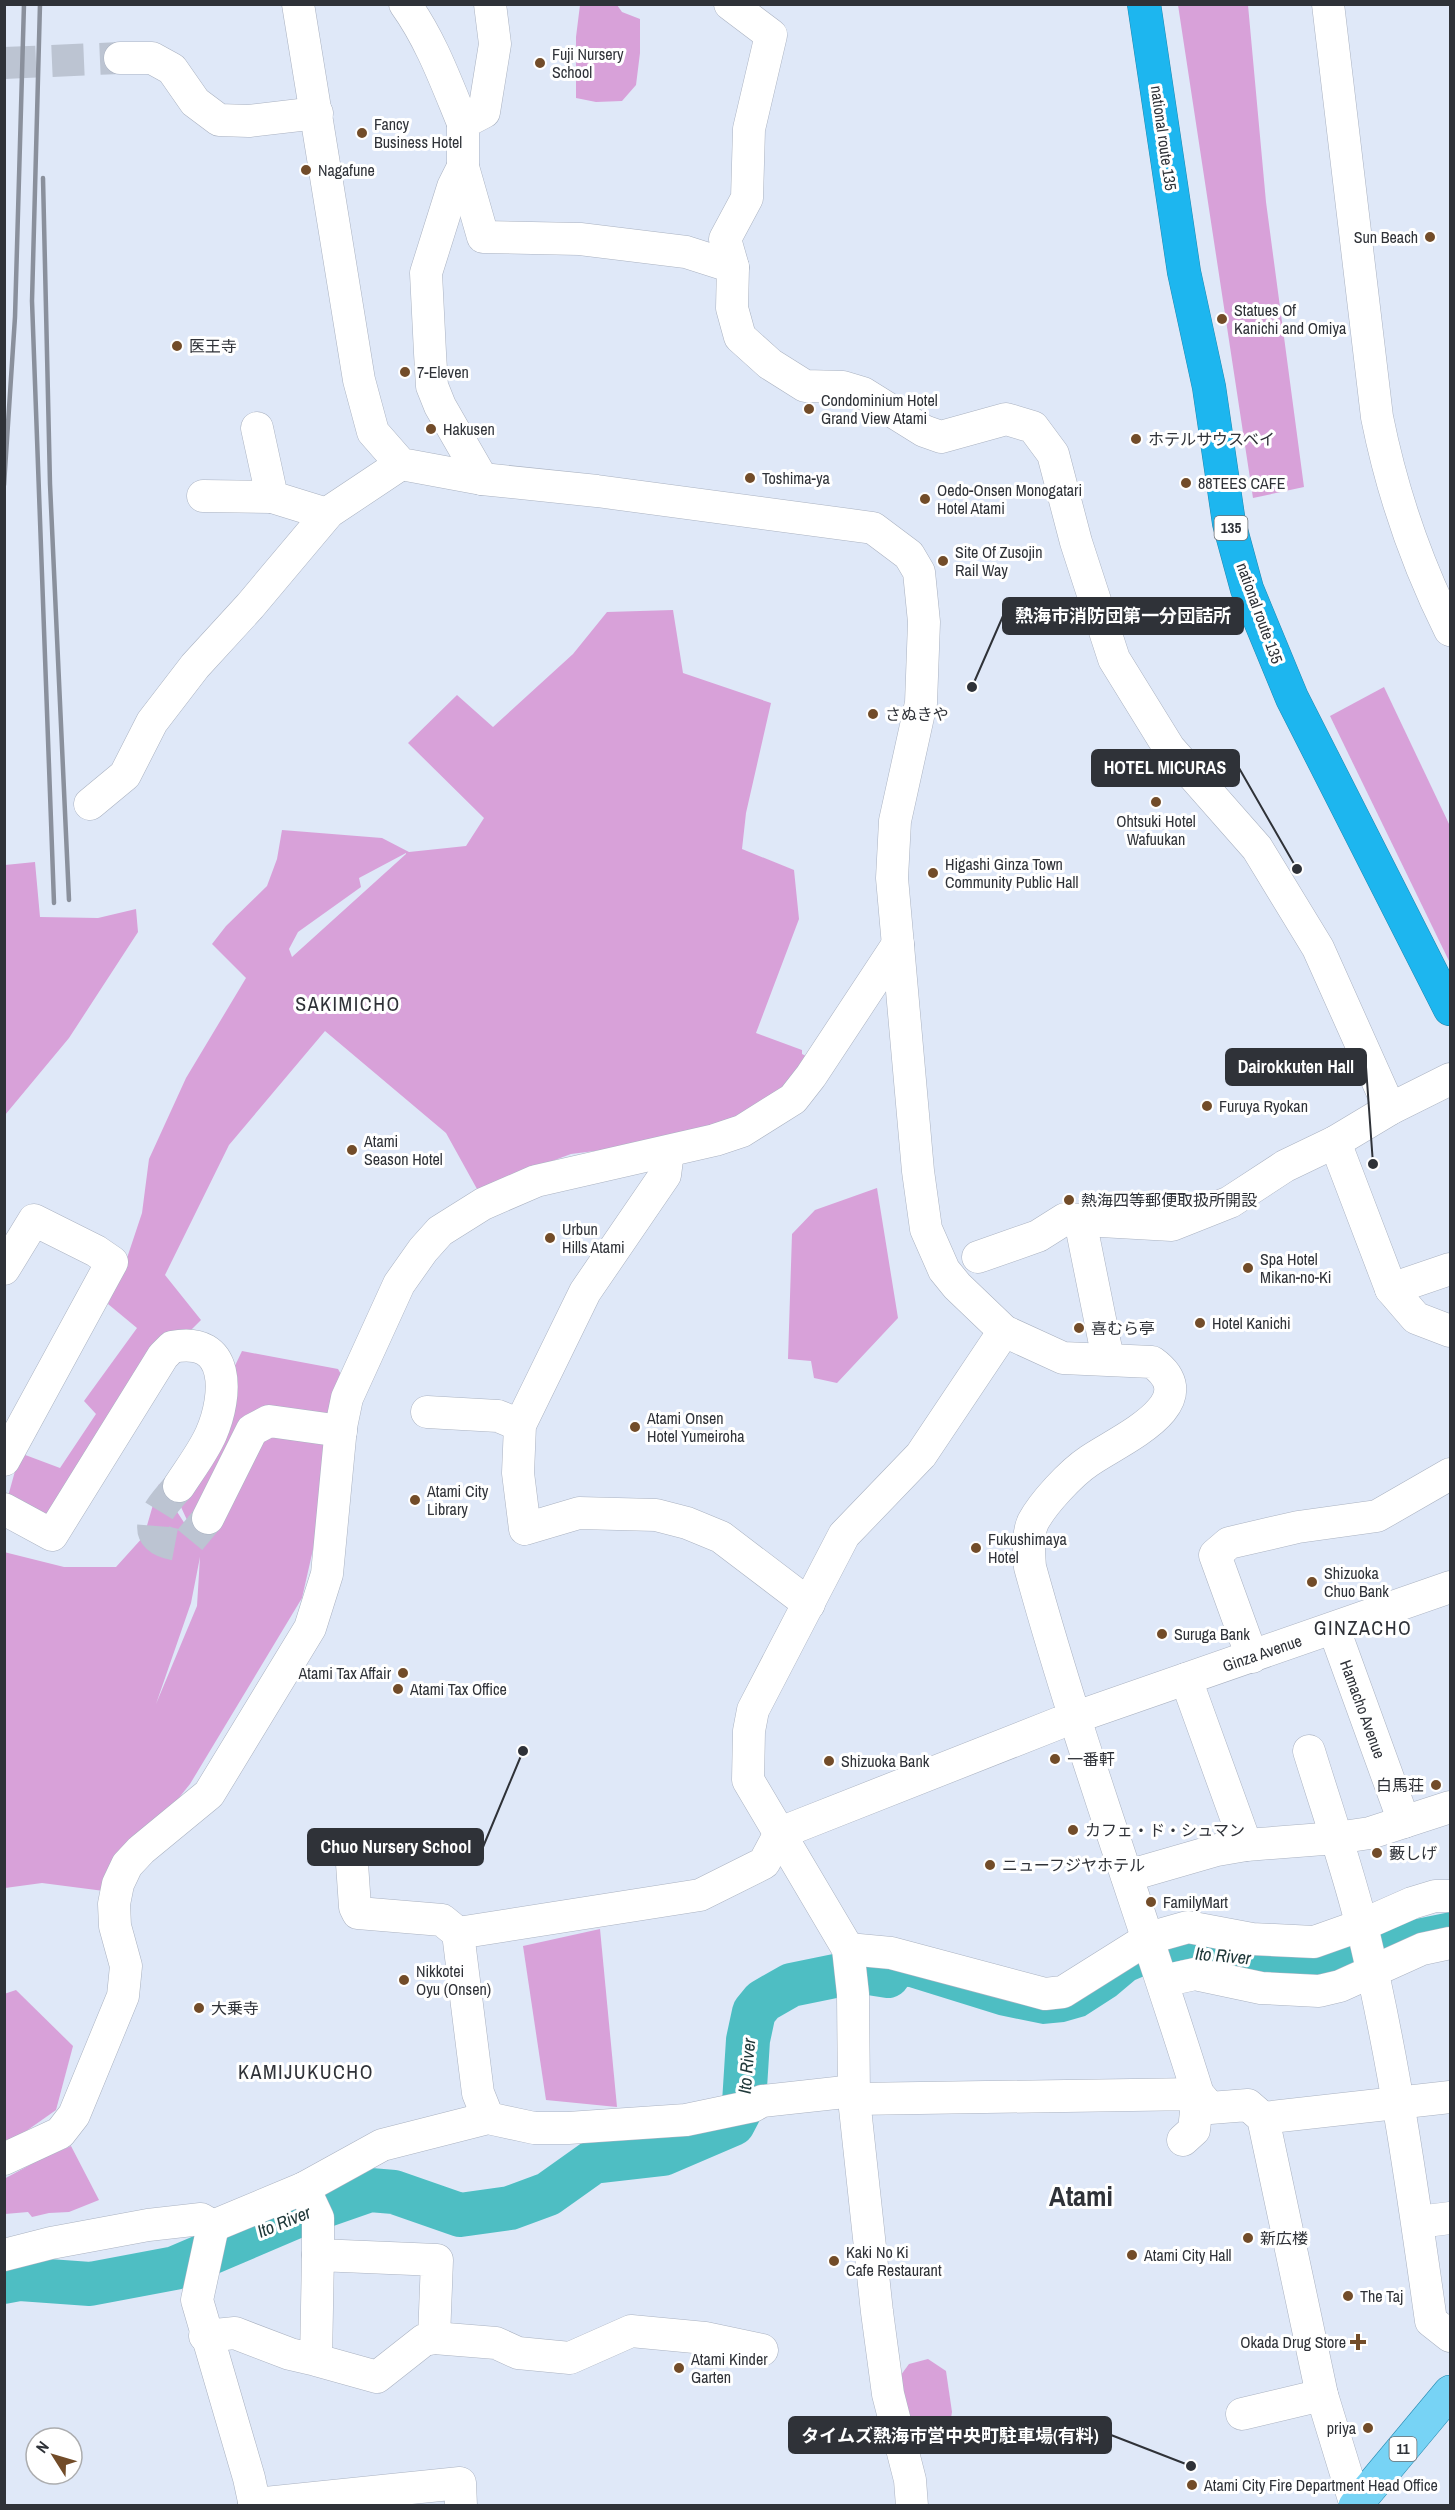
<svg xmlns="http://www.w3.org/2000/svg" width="1455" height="2510" font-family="'Archivo Narrow','Noto Sans JP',sans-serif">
<rect width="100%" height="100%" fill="#dfe8f8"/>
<g fill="#d8a1d9" fill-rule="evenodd">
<path d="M 580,5 L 617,5 L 622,12 L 640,19 L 640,53 L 636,85 L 622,101 L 596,102 L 576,98 L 576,37 Z"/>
<path d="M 1178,5 L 1248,5 L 1266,202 L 1304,487 L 1253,498 Z"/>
<path d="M 673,610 L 683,673 L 771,703 L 746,813 L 742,849 L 794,870 L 799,919 L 756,1033 L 802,1050 L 802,1054 L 808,1057 L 769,1110 L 642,1145 L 571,1154 L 477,1189 L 446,1133 L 325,1031 L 229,1145 L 165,1275 L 201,1320 L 191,1330 L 43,1537 L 7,1500 L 20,1453 L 60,1468 L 96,1414 L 84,1401 L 137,1328 L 108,1304 L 126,1261 L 142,1213 L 149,1159 L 186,1078 L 246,978 L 212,944 L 226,926 L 267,886 L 277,859 L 282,830 L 382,838 L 409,852 L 466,846 L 484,818 L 408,743 L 457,695 L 493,727 L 573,654 L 607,612 ZM 406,853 L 406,854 L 292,957 L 289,949 L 298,932 L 361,887 L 359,878 Z"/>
<path d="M 1384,687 L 1450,826 L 1450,963 L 1330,716 Z"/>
<path d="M 35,862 L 40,917 L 98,918 L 136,909 L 138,932 L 69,1038 L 5,1115 L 5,865 Z"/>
<path d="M 877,1188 L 898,1318 L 837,1383 L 814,1378 L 811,1361 L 788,1359 L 792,1234 L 815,1210 Z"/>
<path d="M 242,1351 L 338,1369 L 346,1383 L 331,1470 L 302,1598 L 190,1784 L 104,1891 L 42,1883 L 5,1888 L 4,1552 L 64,1567 L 116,1567 L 144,1536 L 159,1484 L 198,1544 L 170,1483 L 212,1414 ZM 200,1557 L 197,1606 L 156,1704 L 191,1603 Z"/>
<path d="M 600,1929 L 617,2107 L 546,2100 L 523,1946 Z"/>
<path d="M 16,1990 L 73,2046 L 56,2110 L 5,2146 L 4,1994 Z"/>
<path d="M 71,2146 L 99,2200 L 69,2212 L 49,2213 L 32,2217 L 28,2212 L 5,2214 L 4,2179 L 39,2160 Z"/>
<path d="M 928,2359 L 946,2371 L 952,2412 L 949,2430 L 925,2445 L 908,2435 L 895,2383 L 909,2364 Z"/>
</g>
<path fill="#4ebec3" d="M 1450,1912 L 1450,1929 L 1346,1970 L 1313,1977 L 1262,1972 L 1198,1959 L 1182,1960 L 1135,1980 L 1116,1996 L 1085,2016 L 1064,2022 L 1043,2024 L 999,2015 L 909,1987 L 865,1984 L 836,1989 L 824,1969 L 865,1962 L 996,1994 L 1130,1962 L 1176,1945 L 1406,1921 Z"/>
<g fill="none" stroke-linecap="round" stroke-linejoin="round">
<path stroke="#4ebec3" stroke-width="44" d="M 4,2282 L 20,2279 L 90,2284 L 175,2268 L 304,2213 L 370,2190 L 394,2192 L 460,2215 L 510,2208 L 548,2194 L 593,2162 L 663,2154 L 733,2124 L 744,2103 L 748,2040 L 754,2012 L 763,2001 L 791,1985 L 835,1976 L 869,1973 L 888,1976"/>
<g stroke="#bcc4d2" stroke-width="32" stroke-dasharray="32 16" stroke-linecap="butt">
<path d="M 4,63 L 120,58"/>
<path d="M 179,1486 C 162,1505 131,1538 178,1545 L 189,1541 L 208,1518"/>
</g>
<g stroke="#aab2c1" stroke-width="33">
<g id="minor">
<path d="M 298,4 L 359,380 L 373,432 L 401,464 L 482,479 L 597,491 L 873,528 L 909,555 L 919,572 L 924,622 L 921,703 L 895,821 L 892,878 L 918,1171 L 926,1229 L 944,1270 L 957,1286 L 1004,1331 L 1063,1358 L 1152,1362 C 1209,1403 1117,1441 1089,1461 C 1071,1473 1043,1503 1033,1522 C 1027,1535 1029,1553 1030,1567 C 1079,1745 1143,1918 1198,2094 L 1210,2108 L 1248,2105 L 1263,2118 L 1322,2395 L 1356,2506"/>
<path d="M 405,4 C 431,40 446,82 463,123"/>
<path d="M 490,4 L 495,44 L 484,112 L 463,123 L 463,167 L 483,237 L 580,239 L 686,252 L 733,267 L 732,308 L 740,337 L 770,364 L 805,386 L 843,387 L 863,393 L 924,431 L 941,437 L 1006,419 L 1033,427 L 1053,454 L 1076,542 L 1114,659 L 1169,748 L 1257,848 L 1318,948 L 1390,1109"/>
<path d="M 730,4 L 771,35 L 749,129 L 747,198 L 725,239 L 733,267"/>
<path d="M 1328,4 L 1377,417 C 1392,492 1416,562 1450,630"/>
<path d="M 120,58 L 152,58 L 172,69 L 195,102 L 219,120 L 249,121 L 317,113"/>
<path d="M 463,167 L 453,187 L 426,273 L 430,353 L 432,386 L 440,406 L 482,479"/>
<path d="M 257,428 L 272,497 L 327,514"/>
<path d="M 203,496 L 272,497"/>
<path d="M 90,804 L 125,775 L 152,722 L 195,666 L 250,606 L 329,512 L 401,464"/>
<path d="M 1335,1142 L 1391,1289 L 1416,1318 L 1450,1331"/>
<path d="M 668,1152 L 665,1175 L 585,1292 L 520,1425 L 518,1473 L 525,1529 L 579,1513 L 656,1515 L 687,1523 L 721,1537 L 809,1604"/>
<path d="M 1080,1220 L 1108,1359"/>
<path d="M 978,1257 L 1038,1236 L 1065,1219 L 1172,1225 L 1230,1202 L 1285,1166 L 1335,1142 L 1390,1109 L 1450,1079"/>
<path d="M 4,1269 L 34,1220 L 96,1251 L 112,1262 L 4,1460"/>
<path d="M 1391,1289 L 1450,1269"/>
<path d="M 427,1412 L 498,1416 L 520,1425"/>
<path d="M 4,1509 L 52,1535 L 163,1356 L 172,1347 C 231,1335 228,1395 211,1434 C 203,1452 190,1469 179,1486"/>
<path d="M 208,1518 L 252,1430 L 269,1421 L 341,1431"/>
<path d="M 1334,1629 L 1404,1822"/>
<path d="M 1252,1657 L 1215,1555 L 1229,1543 L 1298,1527 L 1377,1516 L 1450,1474"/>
<path d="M 1186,1679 L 1246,1845"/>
<path d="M 1309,1751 C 1328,1813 1350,1875 1365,1939 C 1395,2065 1413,2193 1431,2321 L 1450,2336"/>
<path d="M 351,1849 L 355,1907 L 358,1913 L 442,1920 L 458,1933 L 478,2093 L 488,2118"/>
<path d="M 1127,1876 L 1217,1850 L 1246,1845 L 1336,1838 L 1370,1833 L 1450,1807"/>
<path d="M 458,1933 L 700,1895 L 764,1863 L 780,1833 L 1059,1723 L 1450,1587"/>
<path d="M 848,1949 L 891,1953 L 1045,1994 L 1063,1992 L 1149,1938 L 1188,1927 L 1252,1939 L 1314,1942 L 1362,1925 L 1412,1903 L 1435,1896 L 1450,1896"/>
<path d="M 1163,1981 L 1195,1974 L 1261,1988 L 1319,1991 L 1340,1986 L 1422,1949 L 1450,1943"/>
<path d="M 854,2099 L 1198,2094 L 1194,2130 L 1183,2140"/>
<path d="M 1263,2118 L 1450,2097"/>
<path d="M 4,2159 L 60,2133 L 74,2115 L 123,1996 L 126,1966 L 115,1926 L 114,1904 L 118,1884 L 127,1865 L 141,1850 L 209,1794 L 310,1628 L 327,1574 L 341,1427 L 347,1398 L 399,1284 L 423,1250 L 440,1231 L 483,1204 L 536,1181 L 715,1140 L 742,1131 L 793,1099 L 811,1076 L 898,944"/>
<path d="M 304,2188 L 318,2218 L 318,2255"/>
<path d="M 1418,2222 L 1450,2218"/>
<path d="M 213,2226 L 304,2188 L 382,2145 L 488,2118 L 534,2128 L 568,2128 L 686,2120 L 753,2106 L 762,2101 L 854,2091"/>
<path d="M 213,2226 L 197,2300 L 249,2478 L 255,2506"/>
<path d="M 4,2255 L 51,2243 L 148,2225 L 201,2219 L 213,2226"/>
<path d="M 205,2336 L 235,2333 L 290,2354 L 316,2360 L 318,2255 L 437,2260 L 434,2338 L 424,2340 L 377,2377 L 316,2360"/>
<path d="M 434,2338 L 496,2343 L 518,2353 L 570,2358 L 631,2331 L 705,2338 L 762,2350"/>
<path d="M 1242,2414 L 1322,2395"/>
<path d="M 254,2504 L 460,2483 L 461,2506"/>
<path d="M 912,2506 L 910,2480 L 888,2394 L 877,2312 L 854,2099 L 853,1994 L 848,1949 L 748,1780 L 749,1731 L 753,1710 L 844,1535 L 921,1455 L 1004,1331"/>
</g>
</g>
<g stroke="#2388af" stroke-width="34">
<path id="major" d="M 1355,2506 L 1450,2392"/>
</g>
<g stroke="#2388af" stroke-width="34">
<path id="highway" d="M 1144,4 L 1184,272 L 1209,387 L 1229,523 L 1247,589 L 1292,698 L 1450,1009"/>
</g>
<use href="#minor" stroke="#fff" stroke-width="32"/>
<use href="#major" stroke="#77d3f5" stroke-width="33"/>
<use href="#highway" stroke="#1db6ef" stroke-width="33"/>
<g stroke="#8a909c" stroke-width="4.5">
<path d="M 40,4 L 32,301 L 54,903"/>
<path d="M 43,178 L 50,484 L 69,900"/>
<path d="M 4,485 L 15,317 L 24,4"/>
</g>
</g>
<g fill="#724c29" stroke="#fff" stroke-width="2">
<circle cx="540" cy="63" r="6"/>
<circle cx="362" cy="133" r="6"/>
<circle cx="306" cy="170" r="6"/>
<circle cx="1430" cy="237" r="6"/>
<circle cx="1222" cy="319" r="6"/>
<circle cx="177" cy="346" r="6"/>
<circle cx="405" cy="372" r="6"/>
<circle cx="809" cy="409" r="6"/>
<circle cx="431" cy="429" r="6"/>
<circle cx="1136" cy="439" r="6"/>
<circle cx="750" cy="478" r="6"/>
<circle cx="1186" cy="483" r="6"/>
<circle cx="925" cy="499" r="6"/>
<circle cx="943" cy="561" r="6"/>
<circle cx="873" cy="714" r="6"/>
<circle cx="1156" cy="802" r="6"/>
<circle cx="933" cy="873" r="6"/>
<circle cx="1207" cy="1106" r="6"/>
<circle cx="352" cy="1150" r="6"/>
<circle cx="1069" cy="1200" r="6"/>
<circle cx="550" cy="1238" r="6"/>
<circle cx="1248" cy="1268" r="6"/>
<circle cx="1200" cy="1323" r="6"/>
<circle cx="1079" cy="1328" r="6"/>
<circle cx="635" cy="1427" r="6"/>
<circle cx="415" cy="1500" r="6"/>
<circle cx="976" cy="1548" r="6"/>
<circle cx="1312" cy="1582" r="6"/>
<circle cx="1162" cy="1634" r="6"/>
<circle cx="403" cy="1673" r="6"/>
<circle cx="398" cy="1689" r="6"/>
<circle cx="1055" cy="1759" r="6"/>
<circle cx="829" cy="1761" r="6"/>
<circle cx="1436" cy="1785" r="6"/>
<circle cx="1073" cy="1830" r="6"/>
<circle cx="1377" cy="1853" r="6"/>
<circle cx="990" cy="1865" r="6"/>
<circle cx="1151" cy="1902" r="6"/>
<circle cx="404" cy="1980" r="6"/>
<circle cx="199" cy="2008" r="6"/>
<circle cx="1248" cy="2238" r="6"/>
<circle cx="1132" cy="2255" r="6"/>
<circle cx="834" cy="2261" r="6"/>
<circle cx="1348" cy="2296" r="6"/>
<path d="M1355 2333h6v6h6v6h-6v6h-6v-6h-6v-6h6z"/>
<circle cx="679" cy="2368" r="6"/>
<circle cx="1368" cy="2428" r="6"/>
<circle cx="1192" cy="2485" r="6"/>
</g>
<g text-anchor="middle" stroke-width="6" stroke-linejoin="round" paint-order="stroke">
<g fill="#fff" stroke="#6d7074" stroke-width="1.5">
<rect x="1214.5" y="516" width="33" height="24" rx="4.5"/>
<rect x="1389.5" y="2437" width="27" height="24" rx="4.5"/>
</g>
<g font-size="15" font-weight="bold" fill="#2f3238">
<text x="1231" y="533">135</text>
<text x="1403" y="2454">11</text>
</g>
<g font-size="16" fill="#2f3238" stroke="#fff" text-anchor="start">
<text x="552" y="60">Fuji Nursery<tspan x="552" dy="18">School</tspan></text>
<text x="374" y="130">Fancy<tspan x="374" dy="18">Business Hotel</tspan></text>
<text x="318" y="176">Nagafune</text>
<text x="1418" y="243" text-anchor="end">Sun Beach</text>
<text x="1234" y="316">Statues Of<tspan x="1234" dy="18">Kanichi and Omiya</tspan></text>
<text x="189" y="352">医王寺</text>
<text x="417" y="378">7-Eleven</text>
<text x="821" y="406">Condominium Hotel<tspan x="821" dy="18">Grand View Atami</tspan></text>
<text x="443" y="435">Hakusen</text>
<text x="1148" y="445">ホテルサウスベイ</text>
<text x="762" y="484">Toshima-ya</text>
<text x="1198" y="489">88TEES CAFE</text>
<text x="937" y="496">Oedo-Onsen Monogatari<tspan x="937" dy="18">Hotel Atami</tspan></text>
<text x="955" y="558">Site Of Zusojin<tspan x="955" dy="18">Rail Way</tspan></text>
<text x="885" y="720">さぬきや</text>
<text x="1156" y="827" text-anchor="middle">Ohtsuki Hotel<tspan x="1156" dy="18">Wafuukan</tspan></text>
<text x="945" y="870">Higashi Ginza Town<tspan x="945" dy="18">Community Public Hall</tspan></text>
<text x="1219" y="1112">Furuya Ryokan</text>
<text x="364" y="1147">Atami<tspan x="364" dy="18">Season Hotel</tspan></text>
<text x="1081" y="1206">熱海四等郵便取扱所開設</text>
<text x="562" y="1235">Urbun<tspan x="562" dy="18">Hills Atami</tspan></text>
<text x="1260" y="1265">Spa Hotel<tspan x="1260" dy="18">Mikan-no-Ki</tspan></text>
<text x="1212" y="1329">Hotel Kanichi</text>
<text x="1091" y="1334">喜むら亭</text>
<text x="647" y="1424">Atami Onsen<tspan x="647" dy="18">Hotel Yumeiroha</tspan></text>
<text x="427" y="1497">Atami City<tspan x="427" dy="18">Library</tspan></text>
<text x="988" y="1545">Fukushimaya<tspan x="988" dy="18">Hotel</tspan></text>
<text x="1324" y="1579">Shizuoka<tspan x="1324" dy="18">Chuo Bank</tspan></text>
<text x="1174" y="1640">Suruga Bank</text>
<text x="391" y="1679" text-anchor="end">Atami Tax Affair</text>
<text x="410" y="1695">Atami Tax Office</text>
<text x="1067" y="1765">一番軒</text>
<text x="841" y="1767">Shizuoka Bank</text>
<text x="1424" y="1791" text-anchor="end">白馬荘</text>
<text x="1085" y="1836">カフェ・ド・シュマン</text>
<text x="1389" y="1859">藪しげ</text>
<text x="1002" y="1871">ニューフジヤホテル</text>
<text x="1163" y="1908">FamilyMart</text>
<text x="416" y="1977">Nikkotei<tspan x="416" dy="18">Oyu (Onsen)</tspan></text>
<text x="211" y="2014">大乗寺</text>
<text x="1260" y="2244">新広楼</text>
<text x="846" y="2258">Kaki No Ki<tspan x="846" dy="18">Cafe Restaurant</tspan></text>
<text x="1144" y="2261">Atami City Hall</text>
<text x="1360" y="2302">The Taj</text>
<text x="1346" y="2348" text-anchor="end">Okada Drug Store</text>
<text x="691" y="2365">Atami Kinder<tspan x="691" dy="18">Garten</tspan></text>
<text x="1356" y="2434" text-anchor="end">priya</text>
<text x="1204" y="2491">Atami City Fire Department Head Office</text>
</g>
<g font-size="16" fill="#2f3238" stroke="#fff">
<text transform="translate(1164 138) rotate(82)" y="6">national route 135</text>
<text transform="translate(1260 613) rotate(70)" y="6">national route 135</text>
<text transform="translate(1262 1653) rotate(-19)" y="6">Ginza Avenue</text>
<text transform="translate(1363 1709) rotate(70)" y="6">Hamacho Avenue</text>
</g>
<g font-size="18" font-style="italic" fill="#20393a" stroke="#fff">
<text transform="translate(1223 1956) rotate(5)" y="6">Ito River</text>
<text transform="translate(747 2066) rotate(-85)" y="6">Ito River</text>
<text transform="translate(284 2222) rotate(-22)" y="6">Ito River</text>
</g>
<g font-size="20" letter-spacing="1.5" fill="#2f3238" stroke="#fff">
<text x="348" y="1011">SAKIMICHO</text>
<text x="1363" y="1635">GINZACHO</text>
<text x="306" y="2079">KAMIJUKUCHO</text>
</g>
<g font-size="28" font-weight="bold" fill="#2f3238" stroke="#fff">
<text x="1081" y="2206">Atami</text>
</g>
</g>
<path fill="none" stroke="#2f3238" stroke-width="2" d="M972 687L1003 616M1297 869L1239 768M1373 1164L1366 1067M523 1751L483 1847M1191 2466L1111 2435"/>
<g fill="#2f3238" stroke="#fff" stroke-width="2">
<circle cx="972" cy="687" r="6"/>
<circle cx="1297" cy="869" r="6"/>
<circle cx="1373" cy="1164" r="6"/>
<circle cx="523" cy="1751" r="6"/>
<circle cx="1191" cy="2466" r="6"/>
</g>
<g fill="#2f3238" stroke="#2f3238" stroke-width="2">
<rect x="1003" y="598" width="240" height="36" rx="6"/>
<rect x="1092" y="750" width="147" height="36" rx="6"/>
<rect x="1226" y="1049" width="140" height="36" rx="6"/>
<rect x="308" y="1829" width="175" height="36" rx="6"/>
<rect x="789" y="2417" width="322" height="36" rx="6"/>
</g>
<g font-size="18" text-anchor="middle" font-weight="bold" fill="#fff">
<text x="1123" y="622">熱海市消防団第一分団詰所</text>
<text x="1165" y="774">HOTEL MICURAS</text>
<text x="1296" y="1073">Dairokkuten Hall</text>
<text x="396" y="1853">Chuo Nursery School</text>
<text x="950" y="2442">タイムズ熱海市営中央町駐車場(有料)</text>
</g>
<rect width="1455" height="2510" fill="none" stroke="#2f3238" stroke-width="12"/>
<g transform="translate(54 2456) rotate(307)"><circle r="28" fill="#ffffff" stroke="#acadaf" stroke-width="1.5"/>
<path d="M0-4.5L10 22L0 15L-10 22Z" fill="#724c29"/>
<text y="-9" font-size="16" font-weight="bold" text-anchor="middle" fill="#2f3238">N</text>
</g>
</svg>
